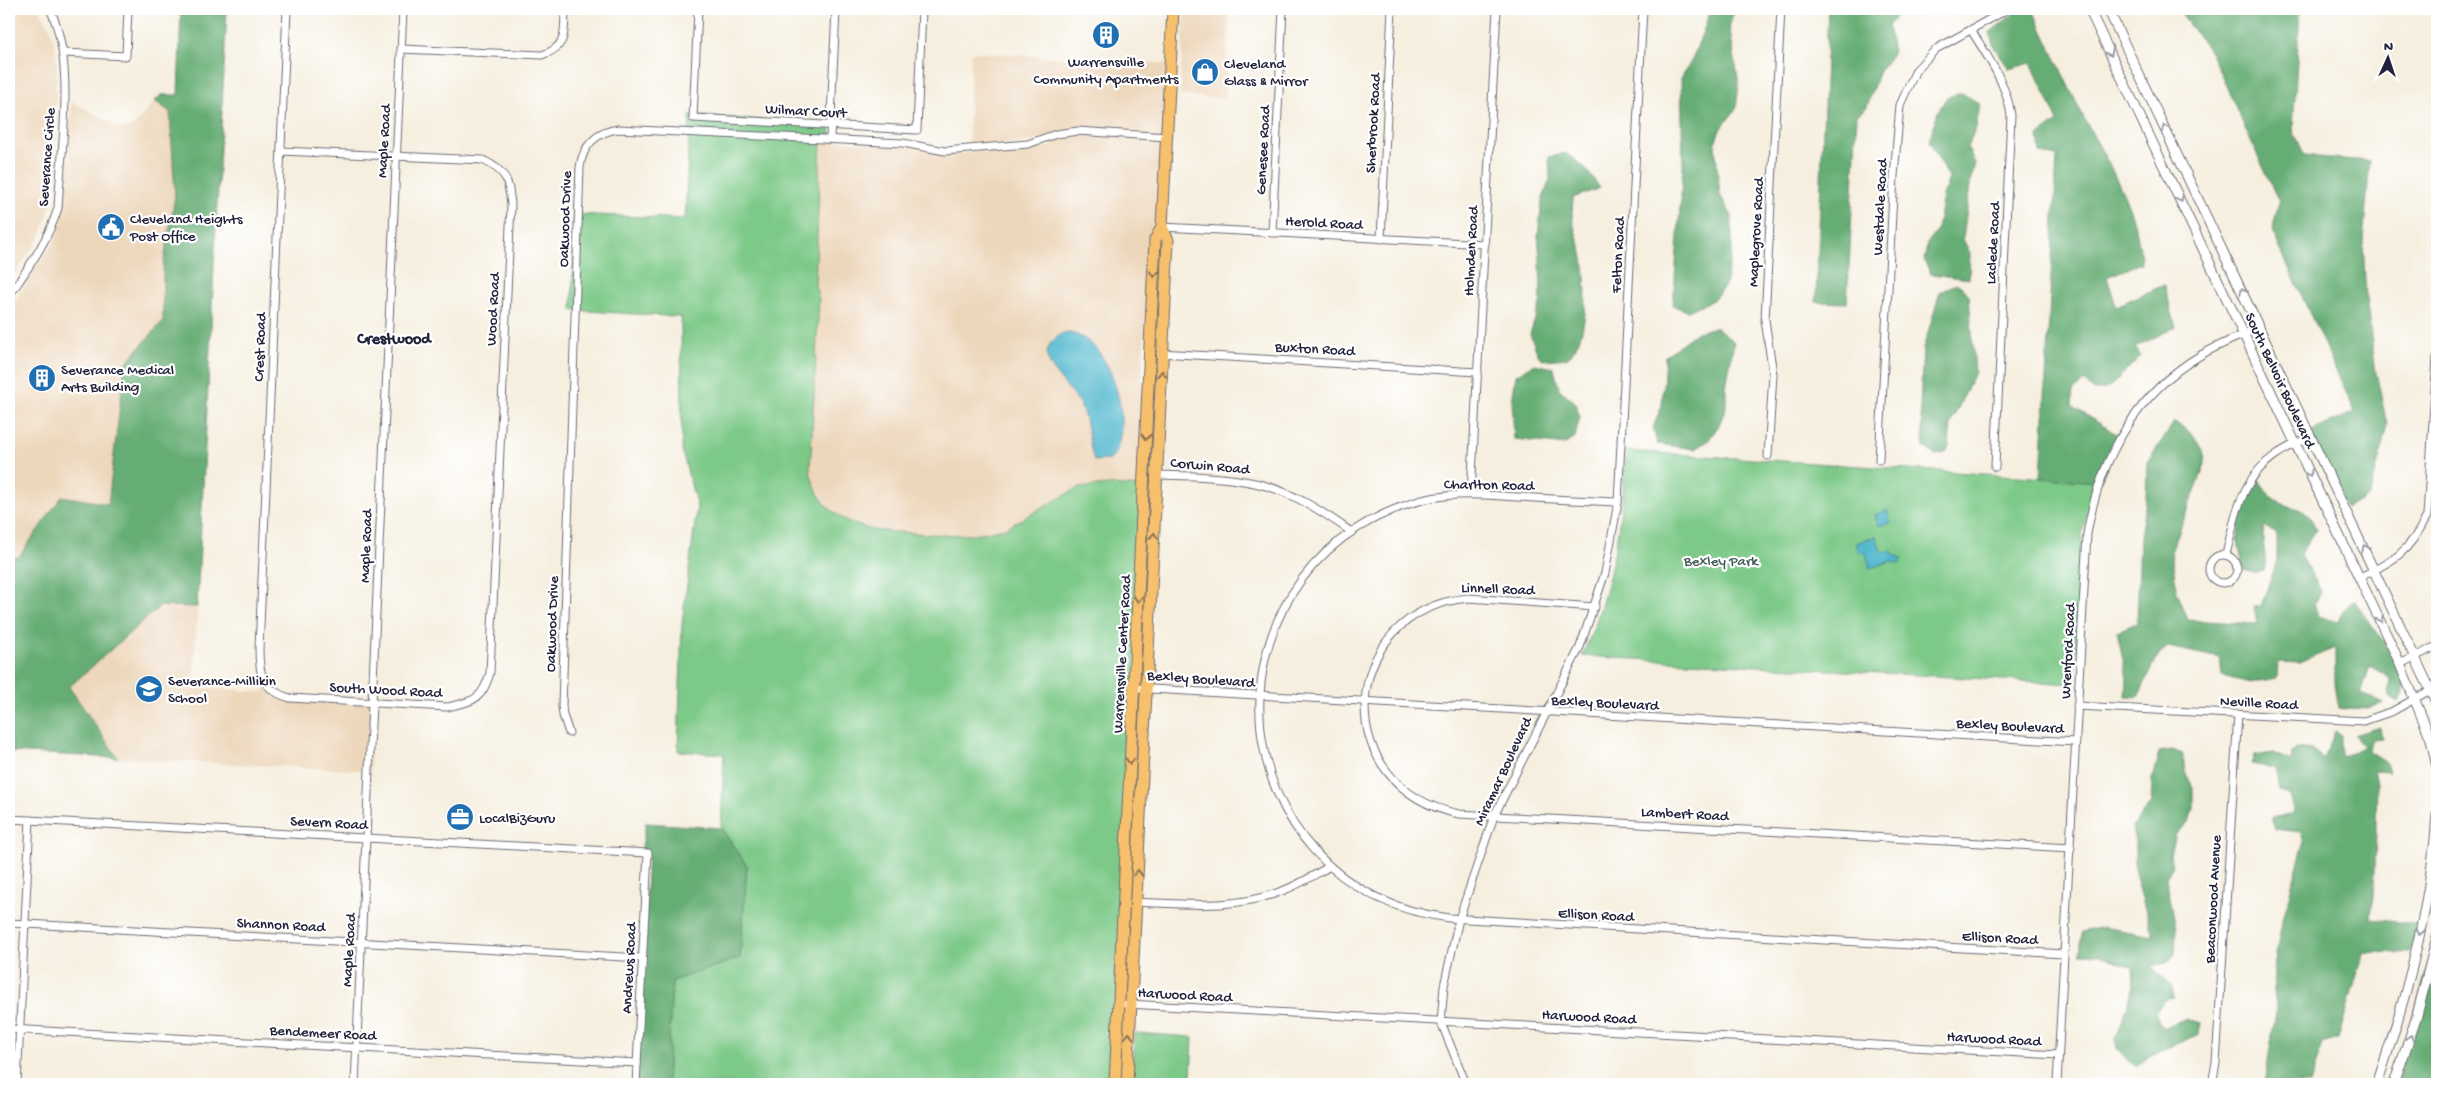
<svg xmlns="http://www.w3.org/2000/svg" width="2446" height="1093" font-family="'Gochi Hand',sans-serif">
<rect width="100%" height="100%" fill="#fff"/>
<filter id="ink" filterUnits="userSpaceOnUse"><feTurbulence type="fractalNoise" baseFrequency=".02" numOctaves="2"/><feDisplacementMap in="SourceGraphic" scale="10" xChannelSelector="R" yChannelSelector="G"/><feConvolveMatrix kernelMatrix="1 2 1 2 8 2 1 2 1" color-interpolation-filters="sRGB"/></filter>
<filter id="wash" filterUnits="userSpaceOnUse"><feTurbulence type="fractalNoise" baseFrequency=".0096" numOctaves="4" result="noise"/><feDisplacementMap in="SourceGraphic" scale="20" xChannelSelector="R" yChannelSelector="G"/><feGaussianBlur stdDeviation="1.12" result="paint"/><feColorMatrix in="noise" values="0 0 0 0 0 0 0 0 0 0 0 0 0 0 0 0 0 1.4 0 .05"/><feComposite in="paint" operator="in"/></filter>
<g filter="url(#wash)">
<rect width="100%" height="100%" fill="#f6efdf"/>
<g fill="#edd7bb">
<path d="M 9,9 L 39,9 L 50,28 L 56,49 L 57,72 L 51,205 L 40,237 L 9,283 Z"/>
<path d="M 1184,9 L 1229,9 L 1225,98 L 1180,95 Z"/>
<path d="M 971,52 L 1171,64 L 1162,227 L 1145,322 L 1137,487 L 1109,485 L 1078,488 L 1006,528 L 986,532 L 967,535 L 927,534 L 861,527 L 837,516 L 828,506 L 812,481 L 810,471 L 819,299 L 815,285 L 821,140 L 909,146 L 948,155 L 997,149 L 1052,147 L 1049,137 L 1042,140 L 968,149 Z"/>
<path d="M 71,101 L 123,129 L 132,127 L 155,101 L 170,112 L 175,196 L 163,267 L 163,321 L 125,364 L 100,575 L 9,556 L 9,308 L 54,241 L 60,227 L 67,186 Z"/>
<path d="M 160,605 L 197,607 L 193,687 L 263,692 L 267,685 L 282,695 L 373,702 L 370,771 L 118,758 L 69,687 Z"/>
</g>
<g fill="#7dc988" stroke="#507662">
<path d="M 690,115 L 831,125 L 830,139 L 821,139 L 815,285 L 819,299 L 810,471 C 818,506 841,523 874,530 L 927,534 L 967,535 L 986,532 L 1006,528 L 1078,488 L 1109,485 L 1144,487 L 1115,1084 L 667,1084 L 672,981 L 740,958 L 747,866 L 721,828 L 724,754 L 678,751 L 682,623 L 697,507 L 682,451 L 681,317 L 572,310 L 575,214 L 685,219 Z"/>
<path d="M 1626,451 L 2094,481 L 2082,535 L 2074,684 L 1582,656 C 1612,591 1622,521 1626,451 Z"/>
<path d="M 1134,1033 L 1193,1037 L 1191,1078 L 1132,1075 Z"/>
</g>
<g fill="#66ad74" stroke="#446858">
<path d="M 181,9 L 227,9 L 197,607 L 160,606 L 69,687 L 118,758 L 9,752 L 9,556 L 18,558 L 62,496 L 108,504 L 125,364 L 163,321 L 163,267 L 175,196 L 170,112 L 155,101 L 161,95 L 178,95 Z"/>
<path d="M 1708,9 L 1735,9 L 1729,25 L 1739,84 L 1736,109 L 1719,131 L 1715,145 L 1720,195 L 1732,216 L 1732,251 L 1725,286 L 1713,300 L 1688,311 L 1673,306 L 1683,166 L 1681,78 L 1692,60 L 1707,21 Z"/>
<path d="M 1828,9 L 1901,9 L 1888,26 L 1893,52 L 1878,73 L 1867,107 L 1857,115 L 1847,303 L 1816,302 Z"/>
<path d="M 2020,9 L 2028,9 L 2034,12 C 2050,46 2065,80 2081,112 C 2105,160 2139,208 2141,263 L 2107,277 L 2116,306 L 2164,285 L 2176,327 L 2135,347 L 2140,357 L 2109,388 L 2094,391 L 2084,381 L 2073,392 L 2072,406 L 2121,437 L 2100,482 L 2041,478 L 2057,156 L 2040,153 L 2038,136 L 2058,121 L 2031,63 L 2009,69 L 1994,47 L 1989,33 Z"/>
<path d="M 2177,9 L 2300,9 L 2293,130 L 2305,156 L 2370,161 L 2363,241 L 2366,298 L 2376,372 L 2387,425 L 2370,496 L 2346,508 L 2309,432 L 2355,412 L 2272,231 L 2279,202 L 2211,53 Z"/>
<path d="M 1962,93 L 1980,104 L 1976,128 L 1967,147 L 1976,165 L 1971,178 L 1963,239 L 1970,253 L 1969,279 L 1931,274 L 1924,260 L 1928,242 L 1937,230 L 1943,195 L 1949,178 L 1929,141 L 1938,111 L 1947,97 Z"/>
<path d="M 1566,153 L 1585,168 L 1600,188 L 1573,198 C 1573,205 1571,214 1573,221 C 1575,233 1581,245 1583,258 C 1587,288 1590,334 1568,358 L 1544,360 L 1538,355 L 1530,334 L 1541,301 L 1540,258 L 1538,236 L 1542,201 L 1550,179 L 1549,157 Z"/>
<path d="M 1958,283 L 1969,295 L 1975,372 L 1951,423 L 1949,446 L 1946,453 L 1935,455 L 1924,447 L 1920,407 L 1923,349 L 1940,292 Z"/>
<path d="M 1716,327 L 1734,342 L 1726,387 L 1726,408 L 1718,427 L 1708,441 L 1695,449 L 1657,444 L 1653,428 L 1662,405 L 1665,356 L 1697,332 Z"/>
<path d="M 1534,364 L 1554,368 L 1559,389 L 1575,402 L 1580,417 L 1575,437 L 1565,445 L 1514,439 L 1512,401 L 1516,375 Z"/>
<path d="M 2174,422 C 2191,431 2206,445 2205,465 L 2171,552 L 2177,591 L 2188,620 L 2257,624 L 2254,607 L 2261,606 L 2277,561 L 2277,534 L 2265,527 C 2259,541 2269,556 2264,570 L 2256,573 L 2244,570 C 2233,528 2237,517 2259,480 C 2264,487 2270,497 2277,501 C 2294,510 2309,506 2316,530 L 2300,554 L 2322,592 L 2313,604 L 2319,616 L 2338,622 L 2343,610 L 2354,600 L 2384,642 L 2406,685 L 2399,702 L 2389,696 L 2391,679 L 2370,666 L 2361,694 L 2384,703 C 2368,709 2356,711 2339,708 L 2335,685 L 2335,648 L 2299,663 L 2278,662 L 2277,678 L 2250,683 L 2222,676 L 2220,658 L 2168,647 L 2159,654 L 2138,697 L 2126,696 L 2127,678 L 2117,631 L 2137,623 L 2140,536 L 2146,500 L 2147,463 Z"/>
<path d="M 2380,727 L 2382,738 L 2372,739 L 2368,750 L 2385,761 L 2389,772 L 2374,771 L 2377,783 L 2375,871 L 2371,919 L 2416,924 L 2410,953 L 2364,952 L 2338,1039 L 2323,1044 L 2310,1084 L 2264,1084 L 2277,1007 C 2264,967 2293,885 2304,843 L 2301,832 L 2275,829 L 2271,818 L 2294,813 L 2289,796 L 2279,791 L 2275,768 L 2251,764 L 2254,756 L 2273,753 L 2291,761 L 2292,752 L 2296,748 L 2311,750 L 2324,760 L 2335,731 L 2341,734 L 2341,756 L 2355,752 L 2363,746 L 2354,735 Z"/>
<path d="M 2172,750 L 2183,754 L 2185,772 L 2193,787 L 2193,808 L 2189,822 L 2175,834 L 2170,854 L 2172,867 L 2166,878 L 2176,928 L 2175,954 L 2167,963 L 2151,967 L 2171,985 L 2174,997 L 2164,1001 L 2155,1012 L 2162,1028 L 2184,1019 L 2201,1023 L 2199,1034 L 2151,1055 L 2136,1067 L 2117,1049 L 2116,1039 L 2134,986 L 2133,967 L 2099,955 L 2080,954 L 2082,932 L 2102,927 L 2153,936 L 2135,874 L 2135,842 L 2132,827 L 2151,803 L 2152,779 L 2159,752 Z"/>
<path d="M 646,823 L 721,828 L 747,866 L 740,958 L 672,981 L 667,1084 L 636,1084 L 648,853 L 641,853 Z"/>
<path d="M 2437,937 L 2437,1084 L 2419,1084 L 2396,1079 Z"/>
</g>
<g fill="#50b7ce" stroke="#396c84">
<path d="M 1063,333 C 1110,329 1138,429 1110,460 L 1094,461 C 1089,445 1087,418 1080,405 C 1068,381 1024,356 1063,333 Z"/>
<path d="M 1887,510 L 1891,522 L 1879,526 L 1875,515 Z"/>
<path d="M 1876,536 L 1882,553 L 1891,550 L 1894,555 L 1902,558 L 1899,564 L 1891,561 L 1871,568 L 1865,552 L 1860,553 L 1856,543 Z"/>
</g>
</g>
<g filter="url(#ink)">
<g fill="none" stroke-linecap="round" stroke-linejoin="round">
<g stroke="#6c6a74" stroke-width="9">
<g id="minor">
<path d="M 698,9 L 693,118 L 917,130 L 922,9"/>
<path d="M 1971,30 C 1988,57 2006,82 2011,115 L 1995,467"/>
<path d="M 401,49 L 542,55 C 568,47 564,32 565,9"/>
<path d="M 64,53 L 126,56 L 128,9"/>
<path d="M 830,139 L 836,9"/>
<path d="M 281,151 L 483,160 C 507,172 508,179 511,204 L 490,673 C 482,701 473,701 447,707 L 290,698 C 262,690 259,675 259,649 L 287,9"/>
<path d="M 1162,227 L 1485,244"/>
<path d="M 1272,233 L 1283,9"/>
<path d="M 1381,239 L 1392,9"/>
<path d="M 9,296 C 28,268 48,241 58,208 C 61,149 76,62 50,9"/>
<path d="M 1160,353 L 1478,372"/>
<path d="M 1768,456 L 1773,374 L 1765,320 L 1781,9"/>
<path d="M 1879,460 L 1894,176 L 1900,105 L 1916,70 L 1936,49 L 2008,9"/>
<path d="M 1155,475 C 1188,476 1222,476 1255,483 C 1291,491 1320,510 1350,531"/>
<path d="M 1471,494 L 1497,9"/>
<path d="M 2430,494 L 2437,495"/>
<path d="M 1618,502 C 1585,501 1552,499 1518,497 C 1482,495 1447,491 1412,503 C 1190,575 1218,889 1449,918 L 2064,954"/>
<path d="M 2226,555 C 2240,493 2247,461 2312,437"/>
<circle cx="2223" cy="569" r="14"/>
<path d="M 2360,577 C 2396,560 2409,552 2427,516 L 2437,357"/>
<path d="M 1595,607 L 1468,598 C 1338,611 1327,787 1459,814 L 2071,848"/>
<path d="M 2400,664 L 2437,646"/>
<path d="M 1134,688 L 2076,742"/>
<path d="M 2077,706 L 2364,721 L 2393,711 L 2432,689"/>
<path d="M 569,733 L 563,715 L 562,706 L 580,167 C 583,145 597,132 618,129 L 903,143 L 945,151 L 1028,144 L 1056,134 L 1078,131 L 1167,137"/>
<path d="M 9,819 L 648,853 L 636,1084"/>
<path d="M 1134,902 C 1185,904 1234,910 1282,891 C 1299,885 1314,875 1330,866"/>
<path d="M 9,923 L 642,958"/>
<path d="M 1127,1004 L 2058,1055"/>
<path d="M 9,1029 L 637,1063"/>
<path d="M 17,1084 L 30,820"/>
<path d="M 355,1084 L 403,9"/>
<path d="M 1466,1084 L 1441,1022 L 1444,986 L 1459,919 L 1494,816 L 1580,647 L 1605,573 L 1618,502 L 1643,9"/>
<path d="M 2057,1084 L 2087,534 C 2099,461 2136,393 2201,355 C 2220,344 2241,336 2260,327"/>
<path d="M 2212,1084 L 2216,1063 L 2238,714"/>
</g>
</g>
<g stroke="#6c6a74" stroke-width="11">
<g id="tertiary">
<path d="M 2089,9 L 2397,657 L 2431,739 L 2437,767"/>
<path d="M 2108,9 L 2437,704"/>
<path d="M 2377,1084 C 2407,997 2431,907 2437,815"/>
<path d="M 2394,1084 L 2416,1019 L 2437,937"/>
</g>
</g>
<g stroke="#6c6a74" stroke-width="13">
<g id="primary">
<path d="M 1115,1084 L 1155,240 L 1162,227 L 1173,9"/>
<path d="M 1127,1084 L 1168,240 L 1162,227"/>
</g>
</g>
<use href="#minor" stroke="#fff" stroke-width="7"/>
<use href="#tertiary" stroke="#fff" stroke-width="9"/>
<use href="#primary" stroke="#f7c06c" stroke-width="11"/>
</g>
<defs><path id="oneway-chevron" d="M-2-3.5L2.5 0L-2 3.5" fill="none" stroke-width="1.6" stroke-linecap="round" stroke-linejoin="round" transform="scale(1.25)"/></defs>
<g stroke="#9c9ca7">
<use href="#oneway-chevron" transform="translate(2110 53) rotate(64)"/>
<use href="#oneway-chevron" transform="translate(2165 128) rotate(-115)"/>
<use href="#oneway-chevron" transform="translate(2180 199) rotate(64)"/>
<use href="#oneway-chevron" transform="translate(2243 291) rotate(-115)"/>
<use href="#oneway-chevron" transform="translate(2309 473) rotate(65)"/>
<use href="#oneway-chevron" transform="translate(2365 548) rotate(-116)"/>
<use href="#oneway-chevron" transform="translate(2380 619) rotate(65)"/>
<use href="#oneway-chevron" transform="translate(2420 932) rotate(101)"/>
<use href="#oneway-chevron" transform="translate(2410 1038) rotate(-72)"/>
</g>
<g stroke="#8c7154">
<use href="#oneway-chevron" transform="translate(1154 274) rotate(93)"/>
<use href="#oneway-chevron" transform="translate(1162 374) rotate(-87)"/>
<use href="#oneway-chevron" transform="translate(1146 437) rotate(93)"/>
<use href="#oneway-chevron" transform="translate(1154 536) rotate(-87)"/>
<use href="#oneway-chevron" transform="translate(1138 599) rotate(93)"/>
<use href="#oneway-chevron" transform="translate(1130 761) rotate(93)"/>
<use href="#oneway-chevron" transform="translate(1138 873) rotate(-87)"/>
<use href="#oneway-chevron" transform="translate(1129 1036) rotate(-88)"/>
</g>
</g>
<defs>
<g id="building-disc" transform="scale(1.4375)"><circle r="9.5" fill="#1f6fb2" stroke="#fff"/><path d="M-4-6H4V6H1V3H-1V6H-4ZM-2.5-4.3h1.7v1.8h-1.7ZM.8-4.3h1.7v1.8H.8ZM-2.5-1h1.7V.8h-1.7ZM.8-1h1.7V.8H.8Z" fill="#fff"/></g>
<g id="shop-disc" transform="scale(1.4375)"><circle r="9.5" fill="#1f6fb2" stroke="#fff"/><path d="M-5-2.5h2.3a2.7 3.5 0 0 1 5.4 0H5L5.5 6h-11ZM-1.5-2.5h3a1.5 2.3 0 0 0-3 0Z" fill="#fff"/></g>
<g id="civic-disc" transform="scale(1.4375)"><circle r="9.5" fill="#1f6fb2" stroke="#fff"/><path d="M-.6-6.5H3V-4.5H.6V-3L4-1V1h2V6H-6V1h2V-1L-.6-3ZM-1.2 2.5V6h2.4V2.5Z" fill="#fff"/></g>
<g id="school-disc" transform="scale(1.4375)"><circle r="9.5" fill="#1f6fb2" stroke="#fff"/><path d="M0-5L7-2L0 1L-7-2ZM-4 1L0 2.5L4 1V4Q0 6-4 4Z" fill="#fff"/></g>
<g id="office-disc" transform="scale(1.4375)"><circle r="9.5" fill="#1f6fb2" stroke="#fff"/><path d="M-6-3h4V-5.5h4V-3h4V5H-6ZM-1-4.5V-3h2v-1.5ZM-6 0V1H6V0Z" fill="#fff"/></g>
</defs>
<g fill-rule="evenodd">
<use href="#building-disc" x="1106" y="35"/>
<use href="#shop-disc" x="1205" y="72"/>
<use href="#civic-disc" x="111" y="227"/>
<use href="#building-disc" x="42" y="378"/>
<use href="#school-disc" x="149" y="689"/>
<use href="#office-disc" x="460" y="817"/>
</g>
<g text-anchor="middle" stroke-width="4.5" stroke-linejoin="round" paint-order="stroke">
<g font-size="15" fill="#22223b" stroke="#fff" text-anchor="start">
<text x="1106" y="66" text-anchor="middle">Warrensville<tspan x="1106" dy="17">Community Apartments</tspan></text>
<text x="1224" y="68">Cleveland<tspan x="1224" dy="17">Glass &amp; Mirror</tspan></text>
<text x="130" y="223">Cleveland Heights<tspan x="130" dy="17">Post Office</tspan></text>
<text x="61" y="374">Severance Medical<tspan x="61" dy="17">Arts Building</tspan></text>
<text x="168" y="685">Severance-Millikin<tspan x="168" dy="17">School</tspan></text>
<text x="479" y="822">LocalBizGuru</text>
</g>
<g font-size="15" fill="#22223b" stroke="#fff">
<text transform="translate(806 110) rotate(3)" y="5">Wilmar Court</text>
<text transform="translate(1372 123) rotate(-87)" y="5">Sherbrook Road</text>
<text transform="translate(383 141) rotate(-87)" y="5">Maple Road</text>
<text transform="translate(1262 150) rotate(-87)" y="5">Genesee Road</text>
<text transform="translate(46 157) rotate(-86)" y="5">Severance Circle</text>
<text transform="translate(1879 207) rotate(-87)" y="5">Westdale Road</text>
<text transform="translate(564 219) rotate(-88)" y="5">Oakwood Drive</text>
<text transform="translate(1324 222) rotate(3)" y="5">Herold Road</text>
<text transform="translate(1755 232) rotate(-87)" y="5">Maplegrove Road</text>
<text transform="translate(1992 243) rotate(-87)" y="5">Laclede Road</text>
<text transform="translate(1470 251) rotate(-87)" y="5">Holmden Road</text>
<text transform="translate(1617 255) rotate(-87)" y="5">Felton Road</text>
<text transform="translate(492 309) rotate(-87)" y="5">Wood Road</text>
<text transform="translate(259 347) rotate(-88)" y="5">Crest Road</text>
<text transform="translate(1315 348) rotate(3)" y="5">Buxton Road</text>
<text transform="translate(2281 380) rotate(65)" y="5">South Belvoir Boulevard</text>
<text transform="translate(1210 465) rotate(5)" y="5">Corwin Road</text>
<text transform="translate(1489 484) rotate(1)" y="5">Charlton Road</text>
<text transform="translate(365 546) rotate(-88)" y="5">Maple Road</text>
<text transform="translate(1498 588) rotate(2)" y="5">Linnell Road</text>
<text transform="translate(551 624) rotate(-88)" y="5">Oakwood Drive</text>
<text transform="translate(2067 651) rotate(-87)" y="5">Wrenford Road</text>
<text transform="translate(1121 654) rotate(-87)" y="5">Warrensville Center Road</text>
<text transform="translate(1201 678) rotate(4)" y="5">Bexley Boulevard</text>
<text transform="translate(386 689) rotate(3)" y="5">South Wood Road</text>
<text transform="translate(1605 702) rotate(3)" y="5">Bexley Boulevard</text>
<text transform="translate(2259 702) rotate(3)" y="5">Neville Road</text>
<text transform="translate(2010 725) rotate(3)" y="5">Bexley Boulevard</text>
<text transform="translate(1502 771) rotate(-65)" y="5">Miramar Boulevard</text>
<text transform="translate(1685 813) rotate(3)" y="5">Lambert Road</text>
<text transform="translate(329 822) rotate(3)" y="5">Severn Road</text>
<text transform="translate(2212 899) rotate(-87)" y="5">Beaconwood Avenue</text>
<text transform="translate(1596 914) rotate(3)" y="5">Ellison Road</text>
<text transform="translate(281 924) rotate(3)" y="5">Shannon Road</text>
<text transform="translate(2000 937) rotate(3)" y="5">Ellison Road</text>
<text transform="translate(348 950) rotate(-87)" y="5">Maple Road</text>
<text transform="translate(628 968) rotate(-87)" y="5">Andrews Road</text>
<text transform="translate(1185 994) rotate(3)" y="5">Harwood Road</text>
<text transform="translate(1589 1016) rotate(3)" y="5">Harwood Road</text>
<text transform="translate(323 1032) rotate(3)" y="5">Bendemeer Road</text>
<text transform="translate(1994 1038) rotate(3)" y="5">Harwood Road</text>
</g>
<g font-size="15" fill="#425c56" stroke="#fff">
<text x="1721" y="565">Bexley Park</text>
</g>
<g font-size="16" font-weight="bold" fill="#22223b" stroke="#fff">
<text x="394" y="343">Crestwood</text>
</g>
</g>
<rect width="2446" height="1093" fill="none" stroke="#fff" stroke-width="30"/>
<g transform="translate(2388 58) rotate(3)" stroke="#ffffff" stroke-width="4" paint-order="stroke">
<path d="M0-4L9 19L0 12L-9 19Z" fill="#22223b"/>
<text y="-8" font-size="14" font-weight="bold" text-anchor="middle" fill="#22223b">N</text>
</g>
</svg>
